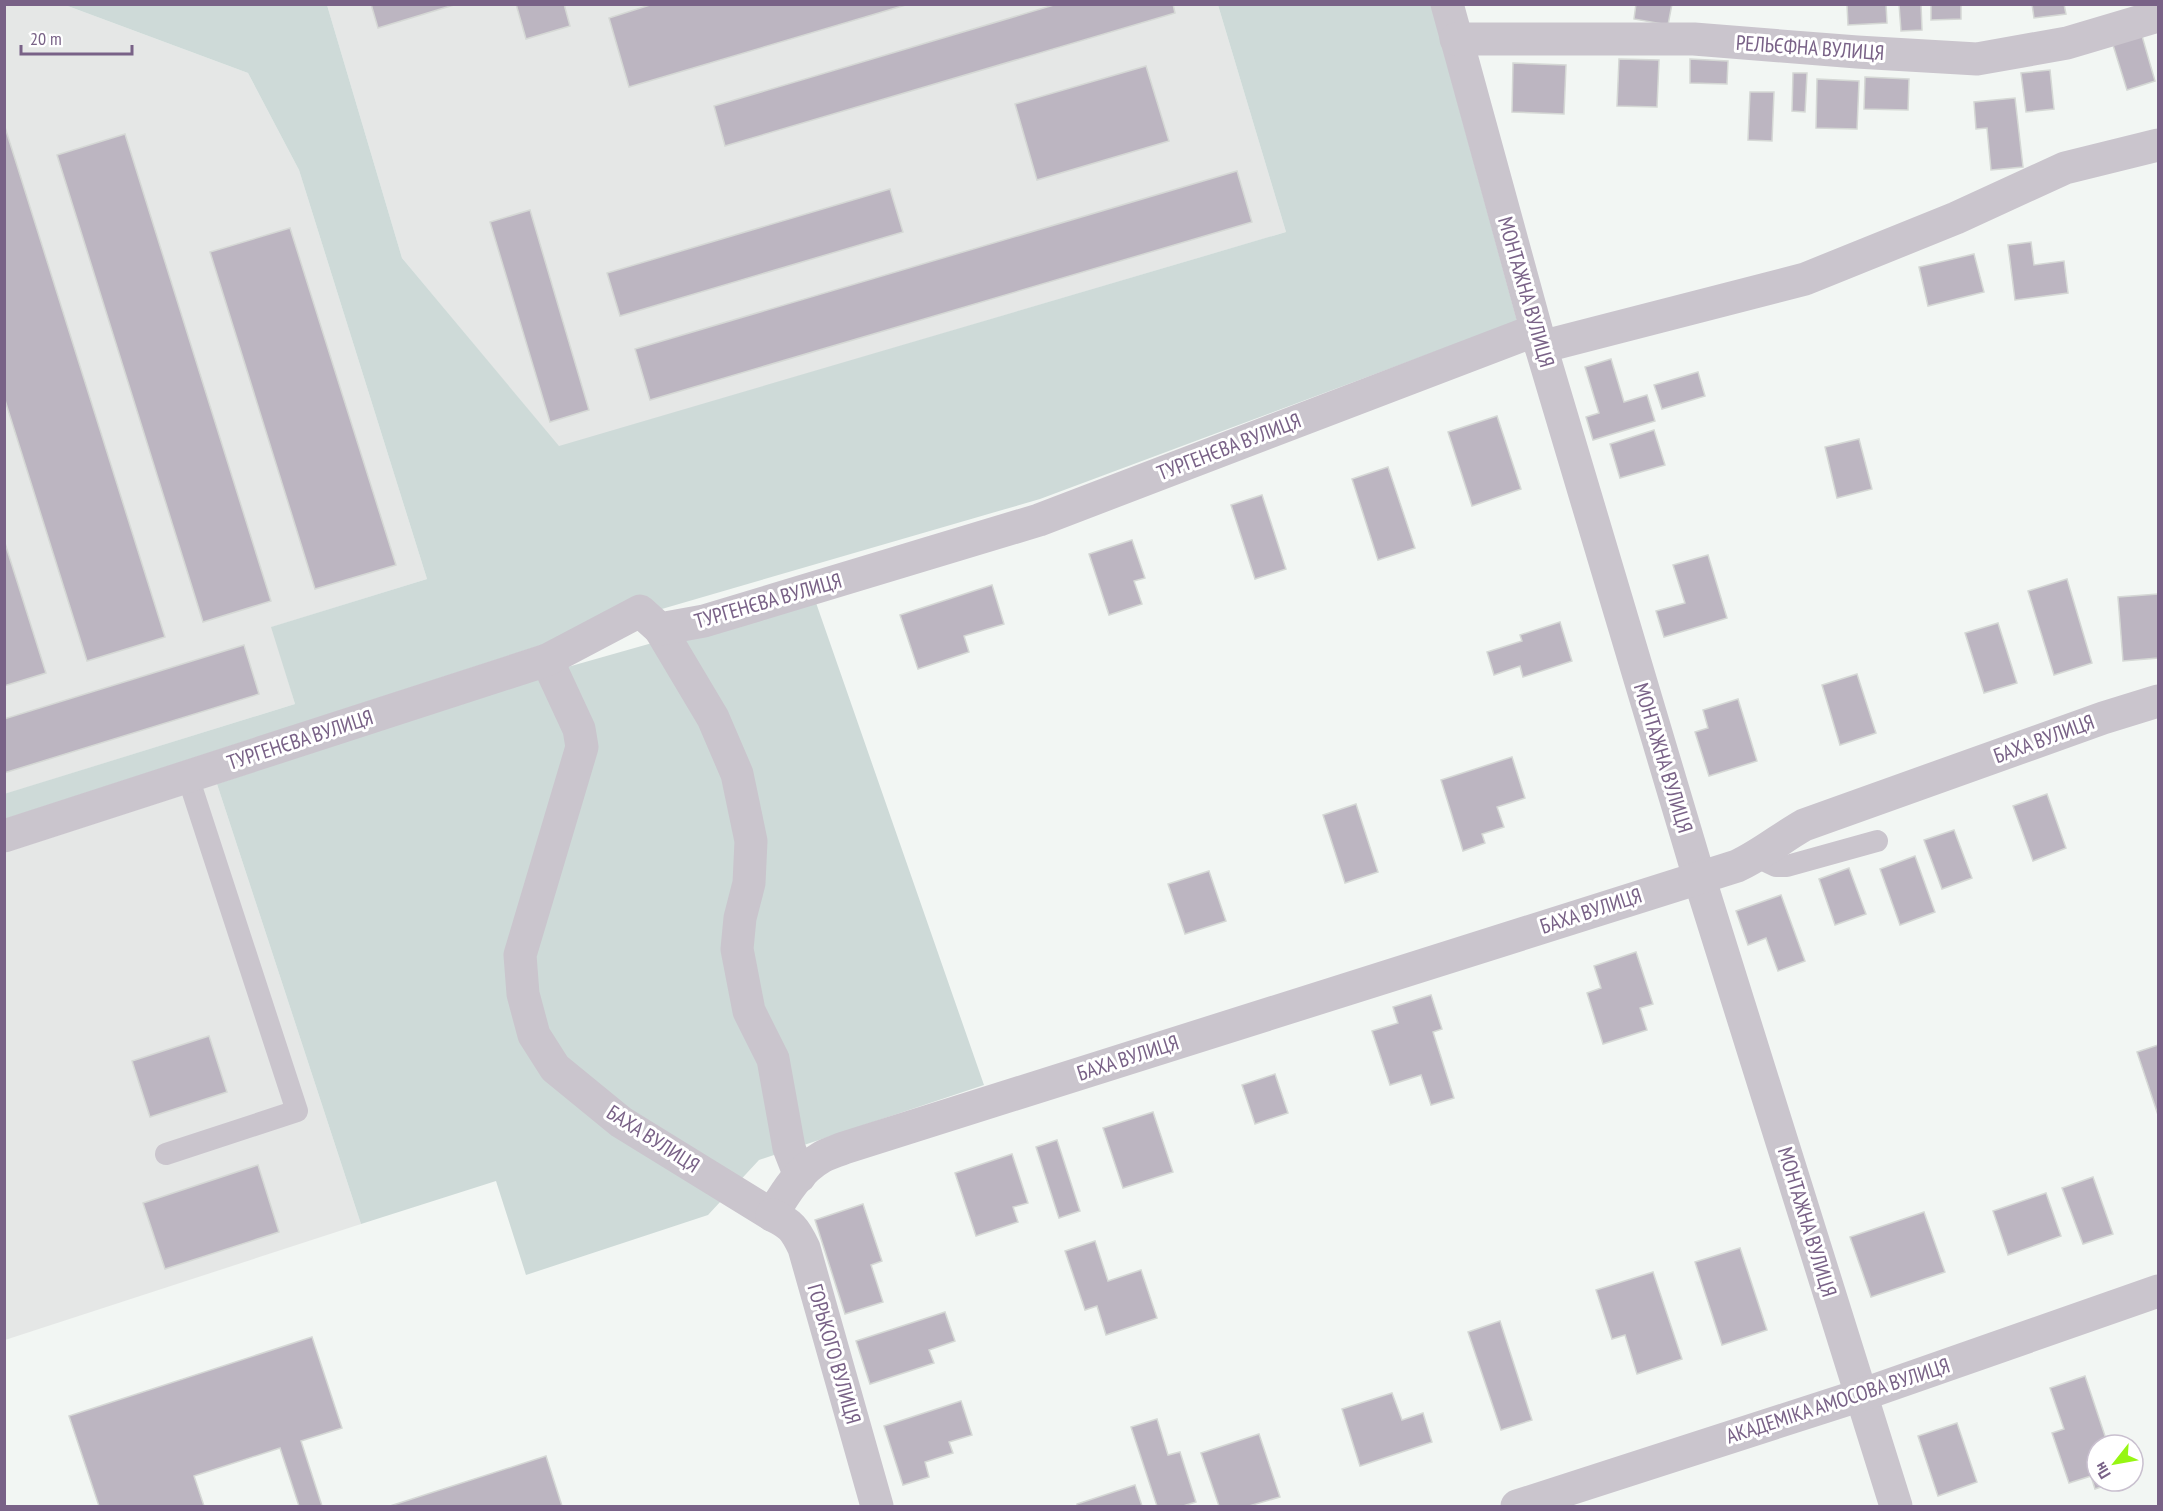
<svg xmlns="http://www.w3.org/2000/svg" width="2163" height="1511" font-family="'PT Sans Narrow',sans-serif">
<rect width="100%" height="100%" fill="#f2f6f3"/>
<g fill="#e5e7e6">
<path d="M 5,5 L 65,5 L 248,73 L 299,170 L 427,579 L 272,627 L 295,704 L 5,794 Z"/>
<path d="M 327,5 L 1218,5 L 1286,232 L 559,447 L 402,258 Z"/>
<path d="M 217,784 L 361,1224 L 5,1340 L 4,853 Z"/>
</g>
<g fill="#cedad8">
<path d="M 65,5 L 327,5 L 402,258 L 559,446 L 1286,232 L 1218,5 L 1431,5 L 1517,321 L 1040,499 L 569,636 L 5,819 L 4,794 L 295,704 L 271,627 L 427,579 L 299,170 L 248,73 Z"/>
<path d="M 814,597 L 984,1085 L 759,1160 L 708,1215 L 526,1275 L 496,1181 L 361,1224 L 217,784 L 550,672 Z"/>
</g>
<g fill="#bcb5c1" stroke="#d5d8d5" stroke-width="1.5">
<path d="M 371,4 L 457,4 L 378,28 Z"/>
<path d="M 516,4 L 564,4 L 570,26 L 526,39 Z"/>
<path d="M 653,4 L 909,4 L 629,87 L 609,18 Z"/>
<path d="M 1057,4 L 1173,4 L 1175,13 L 725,146 L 714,106 Z"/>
<path d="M 1636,4 L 1672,4 L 1668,25 L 1634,19 Z"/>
<path d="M 1847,4 L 1886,4 L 1887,23 L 1848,25 Z"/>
<path d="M 1899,4 L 1921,4 L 1922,30 L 1901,31 Z"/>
<path d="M 1931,4 L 1961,4 L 1961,19 L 1931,20 Z"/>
<path d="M 2032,4 L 2064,4 L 2066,14 L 2034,18 Z"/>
<path d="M 2142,36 L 2155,81 L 2127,90 L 2113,45 Z"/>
<path d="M 1619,59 L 1659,60 L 1657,107 L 1617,106 Z"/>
<path d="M 1690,59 L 1728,61 L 1727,84 L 1690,83 Z"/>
<path d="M 1513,63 L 1566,65 L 1564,114 L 1512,112 Z"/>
<path d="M 1146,66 L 1169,141 L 1037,180 L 1015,104 Z"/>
<path d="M 2050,70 L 2054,109 L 2026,112 L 2021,73 Z"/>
<path d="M 1793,73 L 1807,73 L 1805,112 L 1792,111 Z"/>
<path d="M 1865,77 L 1909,79 L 1908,110 L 1864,109 Z"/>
<path d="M 1817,79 L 1859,81 L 1857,129 L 1816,128 Z"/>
<path d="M 1750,92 L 1774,92 L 1772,141 L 1748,140 Z"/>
<path d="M 2015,98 L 2023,167 L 1991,170 L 1987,128 L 1976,129 L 1974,102 Z"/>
<path d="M 4,124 L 165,637 L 87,661 L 4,397 Z"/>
<path d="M 125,134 L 271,601 L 203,622 L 57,155 Z"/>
<path d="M 1237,171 L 1252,222 L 650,400 L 635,349 Z"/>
<path d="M 890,189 L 903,232 L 620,316 L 607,273 Z"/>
<path d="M 530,210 L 589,410 L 550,422 L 490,222 Z"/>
<path d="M 290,228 L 396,565 L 315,589 L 210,252 Z"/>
<path d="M 2031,242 L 2034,265 L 2064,261 L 2068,293 L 2015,300 L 2008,245 Z"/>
<path d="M 1974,254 L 1984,292 L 1928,306 L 1919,267 Z"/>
<path d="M 1611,359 L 1624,402 L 1647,395 L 1655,421 L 1593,440 L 1586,417 L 1599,413 L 1585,367 Z"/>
<path d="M 1698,372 L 1705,396 L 1662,409 L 1654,385 Z"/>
<path d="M 1497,416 L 1521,489 L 1472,506 L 1448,432 Z"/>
<path d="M 1654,430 L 1665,465 L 1620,478 L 1610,444 Z"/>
<path d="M 1859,439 L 1872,489 L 1837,498 L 1825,447 Z"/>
<path d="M 1388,467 L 1415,548 L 1378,560 L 1352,479 Z"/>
<path d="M 1262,495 L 1286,569 L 1255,579 L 1231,505 Z"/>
<path d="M 4,540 L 46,673 L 4,686 Z"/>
<path d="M 1132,540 L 1145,578 L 1134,581 L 1142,604 L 1109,615 L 1089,554 Z"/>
<path d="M 1708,555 L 1727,618 L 1664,637 L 1656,611 L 1685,603 L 1673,565 Z"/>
<path d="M 2067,579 L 2092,663 L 2054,675 L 2028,591 Z"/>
<path d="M 992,585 L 1004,624 L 964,636 L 969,652 L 918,669 L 900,615 Z"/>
<path d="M 2158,594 L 2158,658 L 2123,661 L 2118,597 Z"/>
<path d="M 1560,622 L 1572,661 L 1523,677 L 1520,666 L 1494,675 L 1487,652 L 1522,641 L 1520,635 Z"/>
<path d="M 1998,623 L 2017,683 L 1984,693 L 1965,633 Z"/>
<path d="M 244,645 L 259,694 L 4,773 L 4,719 Z"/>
<path d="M 1857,674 L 1876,733 L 1840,745 L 1822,685 Z"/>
<path d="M 1738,699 L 1757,761 L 1709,776 L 1695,732 L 1708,728 L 1703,710 Z"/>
<path d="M 1512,757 L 1525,798 L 1497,807 L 1504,827 L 1482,834 L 1485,843 L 1463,851 L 1441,780 Z"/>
<path d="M 2047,794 L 2066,848 L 2033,861 L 2013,806 Z"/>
<path d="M 1356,804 L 1378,872 L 1345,883 L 1323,815 Z"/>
<path d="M 1954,830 L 1972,878 L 1942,889 L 1924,840 Z"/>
<path d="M 1915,856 L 1935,912 L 1900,925 L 1880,869 Z"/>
<path d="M 1849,868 L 1866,914 L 1835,925 L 1819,879 Z"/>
<path d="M 1209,871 L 1226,921 L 1185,934 L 1168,884 Z"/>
<path d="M 1781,895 L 1805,961 L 1778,971 L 1766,938 L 1748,945 L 1736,911 Z"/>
<path d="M 1636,952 L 1653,1004 L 1640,1008 L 1647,1030 L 1603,1044 L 1587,993 L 1601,988 L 1594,966 Z"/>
<path d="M 1431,995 L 1442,1029 L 1433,1032 L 1454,1098 L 1431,1105 L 1421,1075 L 1390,1085 L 1372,1031 L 1398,1023 L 1393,1007 Z"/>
<path d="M 209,1036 L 227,1092 L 150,1117 L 132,1061 Z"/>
<path d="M 2158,1045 L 2158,1115 L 2137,1052 Z"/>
<path d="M 1275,1074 L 1288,1113 L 1255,1124 L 1242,1085 Z"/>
<path d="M 1153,1112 L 1173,1172 L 1123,1188 L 1103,1128 Z"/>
<path d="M 1057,1140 L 1080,1211 L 1059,1218 L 1036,1147 Z"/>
<path d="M 1012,1154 L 1028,1203 L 1013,1207 L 1018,1222 L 976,1236 L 955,1173 Z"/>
<path d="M 258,1165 L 279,1232 L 165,1269 L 143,1203 Z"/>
<path d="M 2093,1177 L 2113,1234 L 2083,1244 L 2062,1188 Z"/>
<path d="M 2046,1193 L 2061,1236 L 2008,1255 L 1993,1211 Z"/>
<path d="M 863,1204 L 882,1261 L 871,1265 L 883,1302 L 845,1314 L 815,1220 Z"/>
<path d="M 1924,1212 L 1945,1272 L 1871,1297 L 1850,1237 Z"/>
<path d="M 1095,1241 L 1108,1281 L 1141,1270 L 1157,1318 L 1106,1335 L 1097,1306 L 1085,1310 L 1065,1251 Z"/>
<path d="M 1740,1248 L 1767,1330 L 1722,1345 L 1695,1262 Z"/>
<path d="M 1653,1272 L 1682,1359 L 1637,1374 L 1625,1335 L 1612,1339 L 1596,1290 Z"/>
<path d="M 945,1312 L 955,1341 L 929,1350 L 934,1363 L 870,1384 L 856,1341 Z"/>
<path d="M 1500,1321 L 1532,1420 L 1501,1430 L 1468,1332 Z"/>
<path d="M 312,1337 L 342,1428 L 301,1441 L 322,1506 L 299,1506 L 280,1448 L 194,1476 L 204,1506 L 99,1506 L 69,1416 Z"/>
<path d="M 2085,1376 L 2108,1445 L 2097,1445 L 2097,1481 L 2119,1481 L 2095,1489 L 2091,1476 L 2069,1483 L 2052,1433 L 2064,1429 L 2050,1388 Z"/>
<path d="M 1392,1393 L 1402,1420 L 1423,1413 L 1432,1442 L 1360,1466 L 1342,1409 Z"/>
<path d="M 961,1401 L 972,1435 L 949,1442 L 953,1453 L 925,1462 L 929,1477 L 903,1485 L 884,1426 Z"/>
<path d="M 1157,1419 L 1168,1455 L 1180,1452 L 1196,1502 L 1183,1506 L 1157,1506 L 1131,1427 Z"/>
<path d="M 1957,1423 L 1977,1482 L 1938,1496 L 1918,1436 Z"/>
<path d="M 1259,1434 L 1280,1497 L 1249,1506 L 1219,1506 L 1201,1453 Z"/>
<path d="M 546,1456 L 562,1506 L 390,1506 Z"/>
<path d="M 1135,1485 L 1142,1506 L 1077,1506 L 1077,1504 Z"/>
</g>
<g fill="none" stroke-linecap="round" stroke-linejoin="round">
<g stroke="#cac5cd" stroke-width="22">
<path d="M 1757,857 L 1776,866 L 1787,866 L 1877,841"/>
<path d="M 166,1154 L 297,1111 L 188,777"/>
</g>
<g stroke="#cac5cd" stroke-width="33">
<path d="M 1447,4 L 1541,347 L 1699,877 L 1896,1506"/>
<path d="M 1456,39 L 1694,39 L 1857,52 L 1977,59 L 2067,43 L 2158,16"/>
<path d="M 1541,347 L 1805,279 L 1956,218 L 2065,168 L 2158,145"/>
<path d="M 660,629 L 713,718 L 737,774 L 751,841 L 749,883 L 740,918 L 737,949 L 749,1011 L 773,1059 L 789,1148 L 800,1176"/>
<path d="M 547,660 L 579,729 L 582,747 L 520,955 L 523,994 L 534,1035 L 555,1068 L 621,1122 L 772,1215 C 785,1193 799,1170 822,1157 C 829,1153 837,1151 844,1148 L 1737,866 C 1761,855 1781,838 1804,825 L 2103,718 L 2158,701"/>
<path d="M 4,836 L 547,660 L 640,611 L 660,629 L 704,621 L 1039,520 L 1536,330"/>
<path d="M 772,1215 C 791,1224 795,1229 804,1248 L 877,1506"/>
<path d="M 1517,1506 L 1861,1395 L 2158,1291"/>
</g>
</g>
<g text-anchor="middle" stroke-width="6" stroke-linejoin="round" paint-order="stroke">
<g font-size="21" fill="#796287" stroke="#fff">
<text transform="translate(1810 48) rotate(4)" y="7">РЕЛЬЄФНА ВУЛИЦЯ</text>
<text transform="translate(1526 292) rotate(74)" y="7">МОНТАЖНА ВУЛИЦЯ</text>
<text transform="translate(1229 447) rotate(-21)" y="7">ТУРГЕНЄВА ВУЛИЦЯ</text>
<text transform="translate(768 601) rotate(-16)" y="7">ТУРГЕНЄВА ВУЛИЦЯ</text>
<text transform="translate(2044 739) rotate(-20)" y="7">БАХА ВУЛИЦЯ</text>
<text transform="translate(300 740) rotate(-18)" y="7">ТУРГЕНЄВА ВУЛИЦЯ</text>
<text transform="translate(1663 758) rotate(73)" y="7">МОНТАЖНА ВУЛИЦЯ</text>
<text transform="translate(1591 911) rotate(-18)" y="7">БАХА ВУЛИЦЯ</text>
<text transform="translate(1128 1058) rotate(-18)" y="7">БАХА ВУЛИЦЯ</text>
<text transform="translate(653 1139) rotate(33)" y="7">БАХА ВУЛИЦЯ</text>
<text transform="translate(1807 1222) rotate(73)" y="7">МОНТАЖНА ВУЛИЦЯ</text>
<text transform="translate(834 1354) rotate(74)" y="7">ГОРЬКОГО ВУЛИЦЯ</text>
<text transform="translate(1838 1401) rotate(-18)" y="7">АКАДЕМІКА АМОСОВА ВУЛИЦЯ</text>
</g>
</g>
<rect width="2163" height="1511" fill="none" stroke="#796287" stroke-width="12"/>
<g transform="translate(2115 1463) rotate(239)"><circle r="28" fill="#ffffff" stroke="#c9c0cf" stroke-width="1.5"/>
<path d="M0-4.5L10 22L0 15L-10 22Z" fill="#96f613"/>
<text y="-9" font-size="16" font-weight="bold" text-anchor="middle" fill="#796287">Пн</text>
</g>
<path d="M21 45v9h111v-9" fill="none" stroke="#796287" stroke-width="3"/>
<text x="30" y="45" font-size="18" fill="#796287" stroke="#ffffff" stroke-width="4.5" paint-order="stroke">20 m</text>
</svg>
